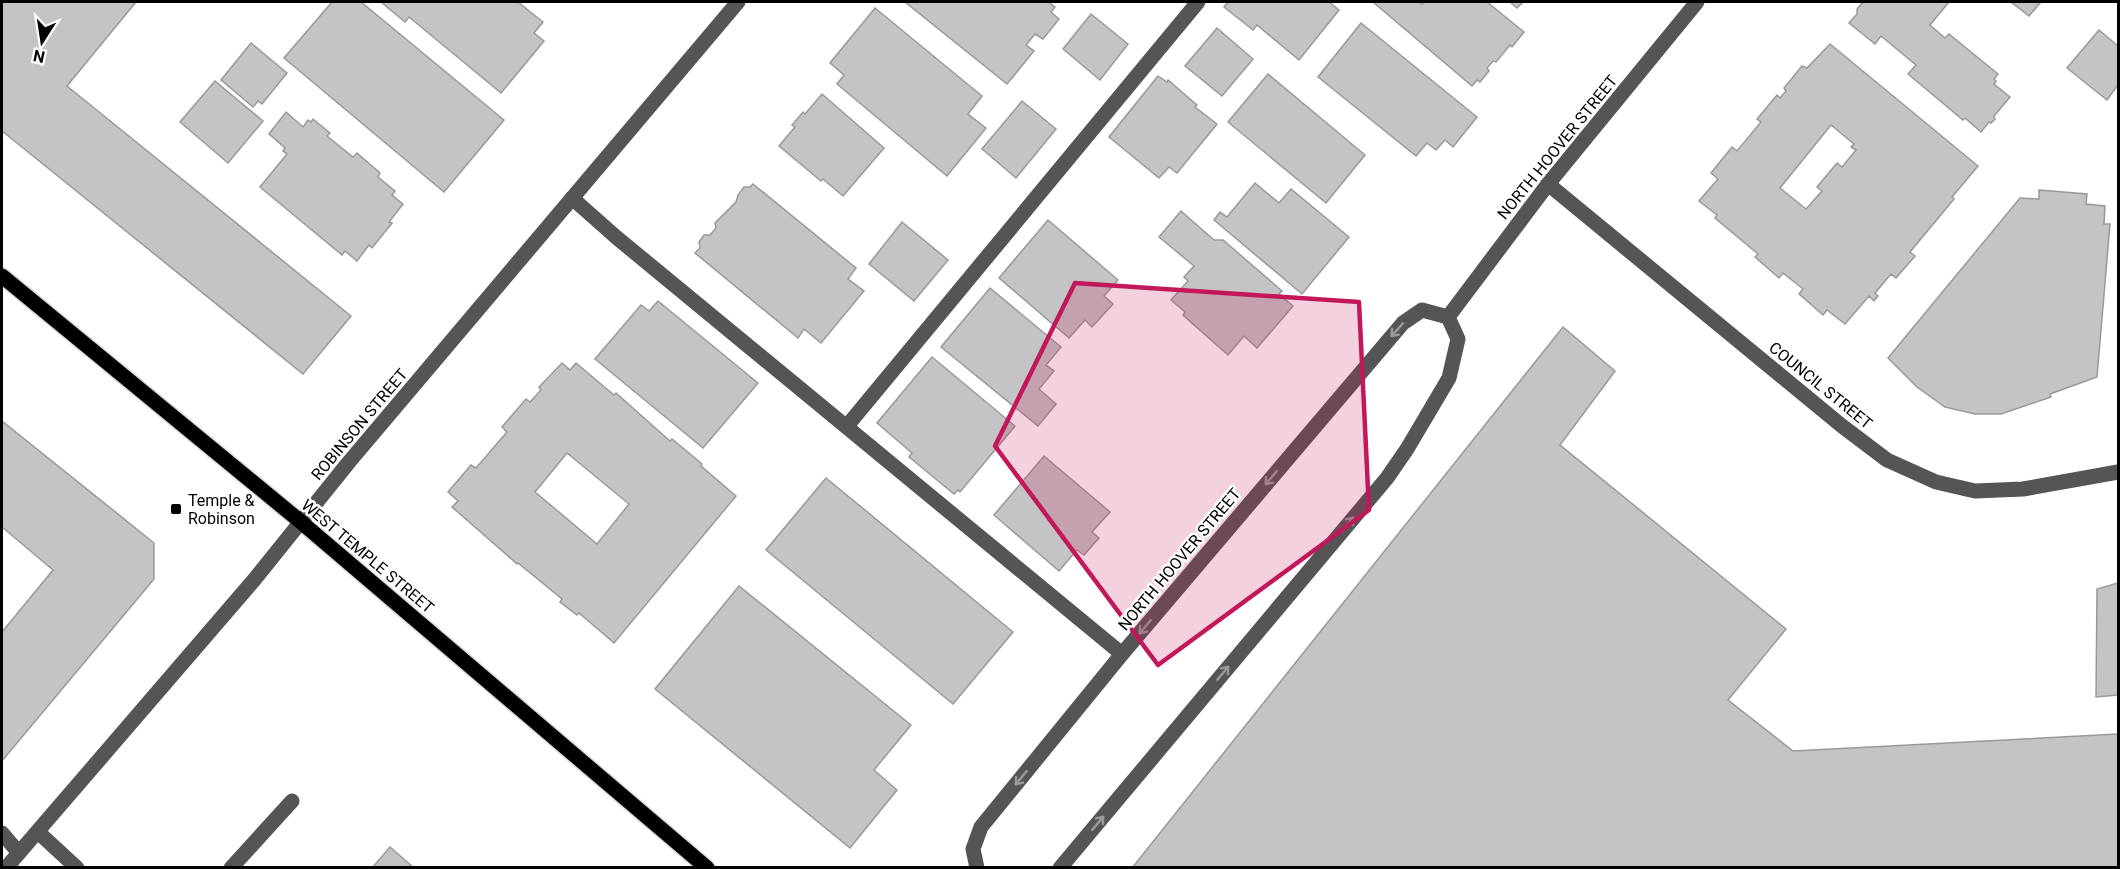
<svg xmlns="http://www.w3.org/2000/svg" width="2120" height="869" font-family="Roboto,sans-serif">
<rect width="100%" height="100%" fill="#fff"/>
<g fill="#c4c4c4" stroke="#999" stroke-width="1.5" fill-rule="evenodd">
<path d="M 2,2 L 136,2 L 67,86 L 351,316 L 303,374 L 2,131 Z"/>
<path d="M 332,2 L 361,2 L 504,120 L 444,192 L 284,58 Z"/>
<path d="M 381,2 L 518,2 L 543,22 L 534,33 L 544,41 L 501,93 L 409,17 L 405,22 Z"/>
<path d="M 905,2 L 1048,2 L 1055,7 L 1051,12 L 1059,19 L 1043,39 L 1035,34 L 1026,45 L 1034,51 L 1007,84 Z"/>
<path d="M 1228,2 L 1329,2 L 1339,10 L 1299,60 L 1257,25 L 1253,30 L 1224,7 Z"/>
<path d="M 1373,2 L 1419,2 L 1422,4 L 1424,2 L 1487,2 L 1524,32 L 1512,47 L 1510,45 L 1496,62 L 1493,61 L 1487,68 L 1489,71 L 1480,82 L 1477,80 L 1472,86 Z"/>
<path d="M 1510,2 L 1523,2 L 1517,8 Z"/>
<path d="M 1863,2 L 1949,2 L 1930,25 L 1945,38 L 1949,34 L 1998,74 L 1994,79 L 1996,81 L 1994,84 L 2010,97 L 1994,116 L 1995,119 L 1991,123 L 1989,122 L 1981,132 L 1965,118 L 1963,120 L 1908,74 L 1916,65 L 1881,36 L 1875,44 L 1849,23 L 1857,14 L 1857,9 Z"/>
<path d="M 2011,2 L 2041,2 L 2029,16 Z"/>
<path d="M 875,8 L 982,96 L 968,114 L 986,128 L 947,176 L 837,84 L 844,75 L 830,63 Z"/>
<path d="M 1091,14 L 1128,44 L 1100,80 L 1063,49 Z"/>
<path d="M 1361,23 L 1477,117 L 1453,147 L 1445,140 L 1436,150 L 1427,143 L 1416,156 L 1318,77 Z"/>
<path d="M 1217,28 L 1253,59 L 1222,96 L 1185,66 Z"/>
<path d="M 2099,30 L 2118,46 L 2118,85 L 2107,100 L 2067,68 Z"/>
<path d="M 251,43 L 287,73 L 262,104 L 258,101 L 253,107 L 221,80 Z"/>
<path d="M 1830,44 L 1978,166 L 1952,197 L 1954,199 L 1910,252 L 1915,256 L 1896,278 L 1891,274 L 1875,293 L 1878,296 L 1874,301 L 1869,296 L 1845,324 L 1827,310 L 1823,315 L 1799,294 L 1803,289 L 1783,273 L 1779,278 L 1755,257 L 1758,254 L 1715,218 L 1717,215 L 1699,201 L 1718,179 L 1711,173 L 1732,147 L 1737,151 L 1761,122 L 1757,119 L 1777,95 L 1780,98 L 1786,91 L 1784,88 L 1802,66 L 1807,68 ZM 1831,125 L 1854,144 L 1851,147 L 1856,150 L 1842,167 L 1837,163 L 1817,187 L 1822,191 L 1806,209 L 1780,188 Z"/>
<path d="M 1268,74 L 1365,155 L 1326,203 L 1228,122 Z"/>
<path d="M 1158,76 L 1167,82 L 1168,80 L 1197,105 L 1195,107 L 1217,124 L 1177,173 L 1169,167 L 1159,178 L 1109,137 Z"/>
<path d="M 215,81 L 263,121 L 228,163 L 180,122 Z"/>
<path d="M 822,94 L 884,148 L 843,196 L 823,179 L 821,181 L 779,146 L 795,127 L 792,125 L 803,112 L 805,114 Z"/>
<path d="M 1022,101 L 1056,129 L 1016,178 L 982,149 Z"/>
<path d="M 286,112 L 303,127 L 308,120 L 311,122 L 313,119 L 330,133 L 327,136 L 353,157 L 357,153 L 380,173 L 378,177 L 395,191 L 392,195 L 403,204 L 389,222 L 392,223 L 372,248 L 369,245 L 357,261 L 345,251 L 342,255 L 260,187 L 287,154 L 283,151 L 285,148 L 269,134 Z"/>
<path d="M 1255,183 L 1279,203 L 1291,189 L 1349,237 L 1302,294 L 1214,220 L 1220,212 L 1227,217 Z"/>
<path d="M 753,184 L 856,268 L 848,279 L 864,291 L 821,343 L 804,329 L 798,338 L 695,253 L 700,248 L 699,242 L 704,235 L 710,235 L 716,228 L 715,223 L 736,202 L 738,195 L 744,187 L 750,187 Z"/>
<path d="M 2039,190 L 2087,194 L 2086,204 L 2105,206 L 2104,224 L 2110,224 L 2097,377 L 2050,394 L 2051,397 L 2001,414 L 1975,414 L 1945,407 L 1917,387 L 1888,358 L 2020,198 L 2039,199 Z"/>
<path d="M 1181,211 L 1214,240 L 1223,240 L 1282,291 L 1279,294 L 1293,306 L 1257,348 L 1244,336 L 1228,355 L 1183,315 L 1185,312 L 1171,300 L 1188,281 L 1184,277 L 1194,266 L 1159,237 Z"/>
<path d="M 1048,220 L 1118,280 L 1104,296 L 1113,304 L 1092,327 L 1085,320 L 1069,338 L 999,278 Z"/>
<path d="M 902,222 L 948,260 L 914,301 L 869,264 Z"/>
<path d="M 990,288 L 1061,347 L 1046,365 L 1054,371 L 1039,389 L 1056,404 L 1038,426 L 941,347 Z"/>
<path d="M 658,301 L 758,383 L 703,448 L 595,359 L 641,305 L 649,311 Z"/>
<path d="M 1563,327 L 1615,371 L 1560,445 L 1786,629 L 1728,700 L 1793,751 L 2118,734 L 2118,868 L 1132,868 Z"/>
<path d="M 932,357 L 1015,426 L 960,492 L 958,490 L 954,494 L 909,457 L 912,453 L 877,423 Z"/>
<path d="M 562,363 L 570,370 L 576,363 L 614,395 L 616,393 L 670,441 L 672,439 L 702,464 L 701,466 L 736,496 L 614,643 L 579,613 L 577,615 L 560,602 L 562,599 L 518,563 L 517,564 L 452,507 L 458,501 L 448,492 L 471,465 L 476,468 L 507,432 L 502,427 L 526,399 L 530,402 L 541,390 L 539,387 ZM 567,453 L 629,504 L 597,544 L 535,492 Z"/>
<path d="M 2,421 L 154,543 L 154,579 L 2,761 L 2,632 L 53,570 L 2,527 Z"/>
<path d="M 1044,456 L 1110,512 L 1092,532 L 1099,538 L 1084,555 L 1077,550 L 1059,571 L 994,515 Z"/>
<path d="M 826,478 L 1013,632 L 953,704 L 766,550 Z"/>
<path d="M 2118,583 L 2118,695 L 2096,697 L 2097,589 Z"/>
<path d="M 739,586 L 911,725 L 874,770 L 897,790 L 850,848 L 655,689 Z"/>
<path d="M 390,847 L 414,868 L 372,868 Z"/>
</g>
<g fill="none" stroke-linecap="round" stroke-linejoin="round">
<g stroke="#dbdbdb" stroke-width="18">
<path id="major" d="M 2,276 L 301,522 L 707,868"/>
</g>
<g stroke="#555" stroke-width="15">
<path d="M 1548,184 L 1842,426 L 1887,460 L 1936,482 L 1975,491 L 2023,489 L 2118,472"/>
<path d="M 572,198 L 616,237 L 1122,654"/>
<path d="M 1448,317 L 1548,184 L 1697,2"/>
<path d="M 847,426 L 1198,2"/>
<path d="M 38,832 L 77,868"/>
<path d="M 2,833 L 19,853"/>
<path d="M 6,868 L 254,580 L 349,462 L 738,2"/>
<path d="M 231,868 L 292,801"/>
<path d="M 977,868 L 973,849 L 981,827 L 1122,654 L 1403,323 L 1422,310 L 1448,317 L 1458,339 L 1449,378 L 1407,449 L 1387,478 L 1060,868"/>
</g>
<use href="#major" stroke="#000" stroke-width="15"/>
</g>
<defs><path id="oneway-shaft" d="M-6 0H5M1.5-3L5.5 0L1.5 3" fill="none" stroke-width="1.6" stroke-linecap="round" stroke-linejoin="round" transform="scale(1.5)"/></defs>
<g stroke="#999">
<use href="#oneway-shaft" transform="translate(1397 330) rotate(132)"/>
<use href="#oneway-shaft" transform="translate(1271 478) rotate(130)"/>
<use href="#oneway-shaft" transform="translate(1348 524) rotate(-50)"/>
<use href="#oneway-shaft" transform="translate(1145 627) rotate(130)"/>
<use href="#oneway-shaft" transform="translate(1223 673) rotate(-50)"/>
<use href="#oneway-shaft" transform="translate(1021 778) rotate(129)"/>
<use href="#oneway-shaft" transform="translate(1098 823) rotate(-50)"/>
</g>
<path fill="#c2185b" fill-opacity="0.2" stroke="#c2185b" stroke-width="4.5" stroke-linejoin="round" d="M 1075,283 L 1359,302 L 1369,510 L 1158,665 L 995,446 Z"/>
<rect fill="#000" stroke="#fff" stroke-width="2" x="170" y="503" width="12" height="12" rx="3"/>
<g text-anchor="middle" stroke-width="5" stroke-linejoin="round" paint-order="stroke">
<g font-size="16" fill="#000" stroke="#fff">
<text transform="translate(1557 147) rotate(-51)" y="6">NORTH HOOVER STREET</text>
<text transform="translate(1821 385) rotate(39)" y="6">COUNCIL STREET</text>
<text transform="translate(359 424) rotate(-50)" y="6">ROBINSON STREET</text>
<text transform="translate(368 556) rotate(40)" y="6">WEST TEMPLE STREET</text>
<text transform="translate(1179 559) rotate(-50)" y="6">NORTH HOOVER STREET</text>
</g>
<g font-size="16" fill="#000" stroke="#fff" text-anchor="start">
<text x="188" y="506">Temple &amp;<tspan x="188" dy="18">Robinson</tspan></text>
</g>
</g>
<rect width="2120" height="869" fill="none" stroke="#000000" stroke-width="6"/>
<g transform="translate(42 42) rotate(192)" stroke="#ffffff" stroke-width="4.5" paint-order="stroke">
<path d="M0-4.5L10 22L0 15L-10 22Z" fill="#000000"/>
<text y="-9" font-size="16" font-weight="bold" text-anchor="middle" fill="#000000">N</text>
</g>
</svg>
